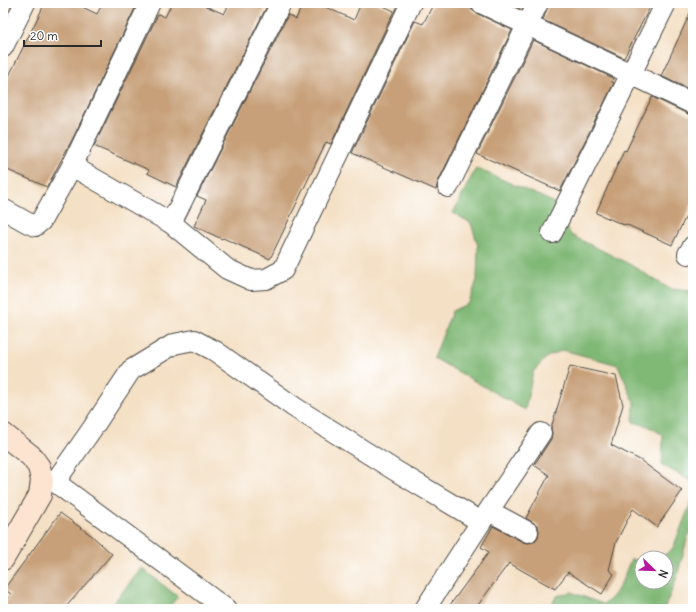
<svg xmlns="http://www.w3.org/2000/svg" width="696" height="612" font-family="Delius,sans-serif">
<rect width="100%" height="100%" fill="#fff"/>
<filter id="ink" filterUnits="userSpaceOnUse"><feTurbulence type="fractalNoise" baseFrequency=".025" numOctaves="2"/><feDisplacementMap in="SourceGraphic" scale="8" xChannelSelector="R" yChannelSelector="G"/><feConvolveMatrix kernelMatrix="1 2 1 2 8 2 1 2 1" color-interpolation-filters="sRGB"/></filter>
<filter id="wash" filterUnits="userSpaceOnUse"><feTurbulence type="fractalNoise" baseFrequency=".012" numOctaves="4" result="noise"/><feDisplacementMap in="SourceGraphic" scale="16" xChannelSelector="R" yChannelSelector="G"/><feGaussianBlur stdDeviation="0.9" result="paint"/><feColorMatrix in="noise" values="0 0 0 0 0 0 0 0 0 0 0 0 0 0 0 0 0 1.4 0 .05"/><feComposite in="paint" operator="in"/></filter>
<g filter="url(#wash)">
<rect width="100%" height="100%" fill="#f4e0c5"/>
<g fill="#80b876" stroke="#567250">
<path d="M 476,168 L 553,202 L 571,235 L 631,265 L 670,289 L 693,291 L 693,482 L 662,465 L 663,435 L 648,426 L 633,422 L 634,402 L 618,365 L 563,350 L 547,357 L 533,372 L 525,410 L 434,358 L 452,311 L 469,303 L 477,280 L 478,246 L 471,223 L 453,213 Z"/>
<path d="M 693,497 L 693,529 L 688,536 L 676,580 L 665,607 L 666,609 L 548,609 L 557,596 L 571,592 L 603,604 C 619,597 624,574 631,559 L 642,561 L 642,582 L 666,582 L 666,558 L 661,558 L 673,548 Z"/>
<path d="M 142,568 L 178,597 L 167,609 L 113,609 L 114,602 Z"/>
</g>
<g id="blocks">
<g fill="#c7a079">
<path d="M 45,3 L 74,3 L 97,14 L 103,3 L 137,4 L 74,136 L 47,187 L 3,168 L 3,88 Z"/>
<path d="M 172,3 L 199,3 L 224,14 L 230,3 L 261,3 L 267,6 L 176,187 L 147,173 L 149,170 L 94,146 L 158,14 L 165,17 Z"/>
<path d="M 303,3 L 317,3 L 354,20 L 361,3 L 377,3 L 394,11 L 331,144 L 326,142 L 270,259 L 223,238 L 222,239 L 194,226 L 206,200 L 197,196 L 288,15 L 296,19 Z"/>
<path d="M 434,3 L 470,3 L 471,9 L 476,13 L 512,30 L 438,182 L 436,190 L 352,153 L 415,21 L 423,24 Z"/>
<path d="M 508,3 L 525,3 L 522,10 Z"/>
<path d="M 549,3 L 652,3 L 624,58 L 543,20 Z"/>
<path d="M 693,7 L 693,91 L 661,76 Z"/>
<path d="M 533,40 L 613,78 L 612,82 L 614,83 L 560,191 L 477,154 Z"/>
<path d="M 652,97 L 688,114 L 693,115 L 693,202 L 672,245 L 625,224 L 624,225 L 596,213 L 624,150 L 626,151 Z"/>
<path d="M 570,366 L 616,376 L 623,405 L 611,445 L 640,460 L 682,491 L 657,527 L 633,509 L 616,542 L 609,570 L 614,574 L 602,594 L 568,572 L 555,589 L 509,563 L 475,609 L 447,609 L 489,552 L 481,547 L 493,526 L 523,542 L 528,543 L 534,542 L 538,537 L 539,531 L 538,526 L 526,518 L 549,475 L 534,465 L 551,439 L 552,433 L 551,428 Z"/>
<path d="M 60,513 L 91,535 L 112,554 L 64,609 L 3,609 L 11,594 L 4,589 Z"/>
</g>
</g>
</g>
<g filter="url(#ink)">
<use href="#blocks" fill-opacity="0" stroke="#494642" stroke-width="1"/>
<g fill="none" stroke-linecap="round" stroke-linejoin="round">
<g stroke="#494642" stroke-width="22">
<g id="street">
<path d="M 481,3 L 631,74 L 693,104"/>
<path d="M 3,47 L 25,3"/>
<path d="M 72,166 L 171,223 L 227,269 L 251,280 L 266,279 L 283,270 L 411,3"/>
<path d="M 448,187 L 538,3"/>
<path d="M 3,209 L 28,223 L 35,226 L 41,221 L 72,166 L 150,3"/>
<path d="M 171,223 L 281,3"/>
<path d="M 552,233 L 666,3"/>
<path d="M 688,254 L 693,246"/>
<path d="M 42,480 L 55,482 L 226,609"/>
<path d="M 55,482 L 92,429 L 131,370 L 174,344 L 194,340 L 215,351 L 294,407 L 396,471 L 481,522"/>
<path d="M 489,511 L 528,532"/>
<path d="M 425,609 L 481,522 L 541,433"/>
</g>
</g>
<g stroke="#494642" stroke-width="24">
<path id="secondary" d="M 3,434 L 31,456 L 39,467 L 42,480 L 40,495 L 3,559"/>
</g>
<use href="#street" stroke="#fff" stroke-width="20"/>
<use href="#secondary" stroke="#fde4d1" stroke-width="22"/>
</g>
</g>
<rect width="696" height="612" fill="none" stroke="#fff" stroke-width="16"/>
<g transform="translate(654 570) rotate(113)"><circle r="19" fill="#ffffff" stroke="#aaaaaa"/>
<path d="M0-3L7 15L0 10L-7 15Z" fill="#b5179e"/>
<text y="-6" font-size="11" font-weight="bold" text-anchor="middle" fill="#2b2b2b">N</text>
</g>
<path d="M24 40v6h77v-6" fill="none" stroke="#2b2b2b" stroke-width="2"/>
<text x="30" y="40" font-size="12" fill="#2b2b2b" stroke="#ffffff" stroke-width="3" paint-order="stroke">20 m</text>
</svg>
